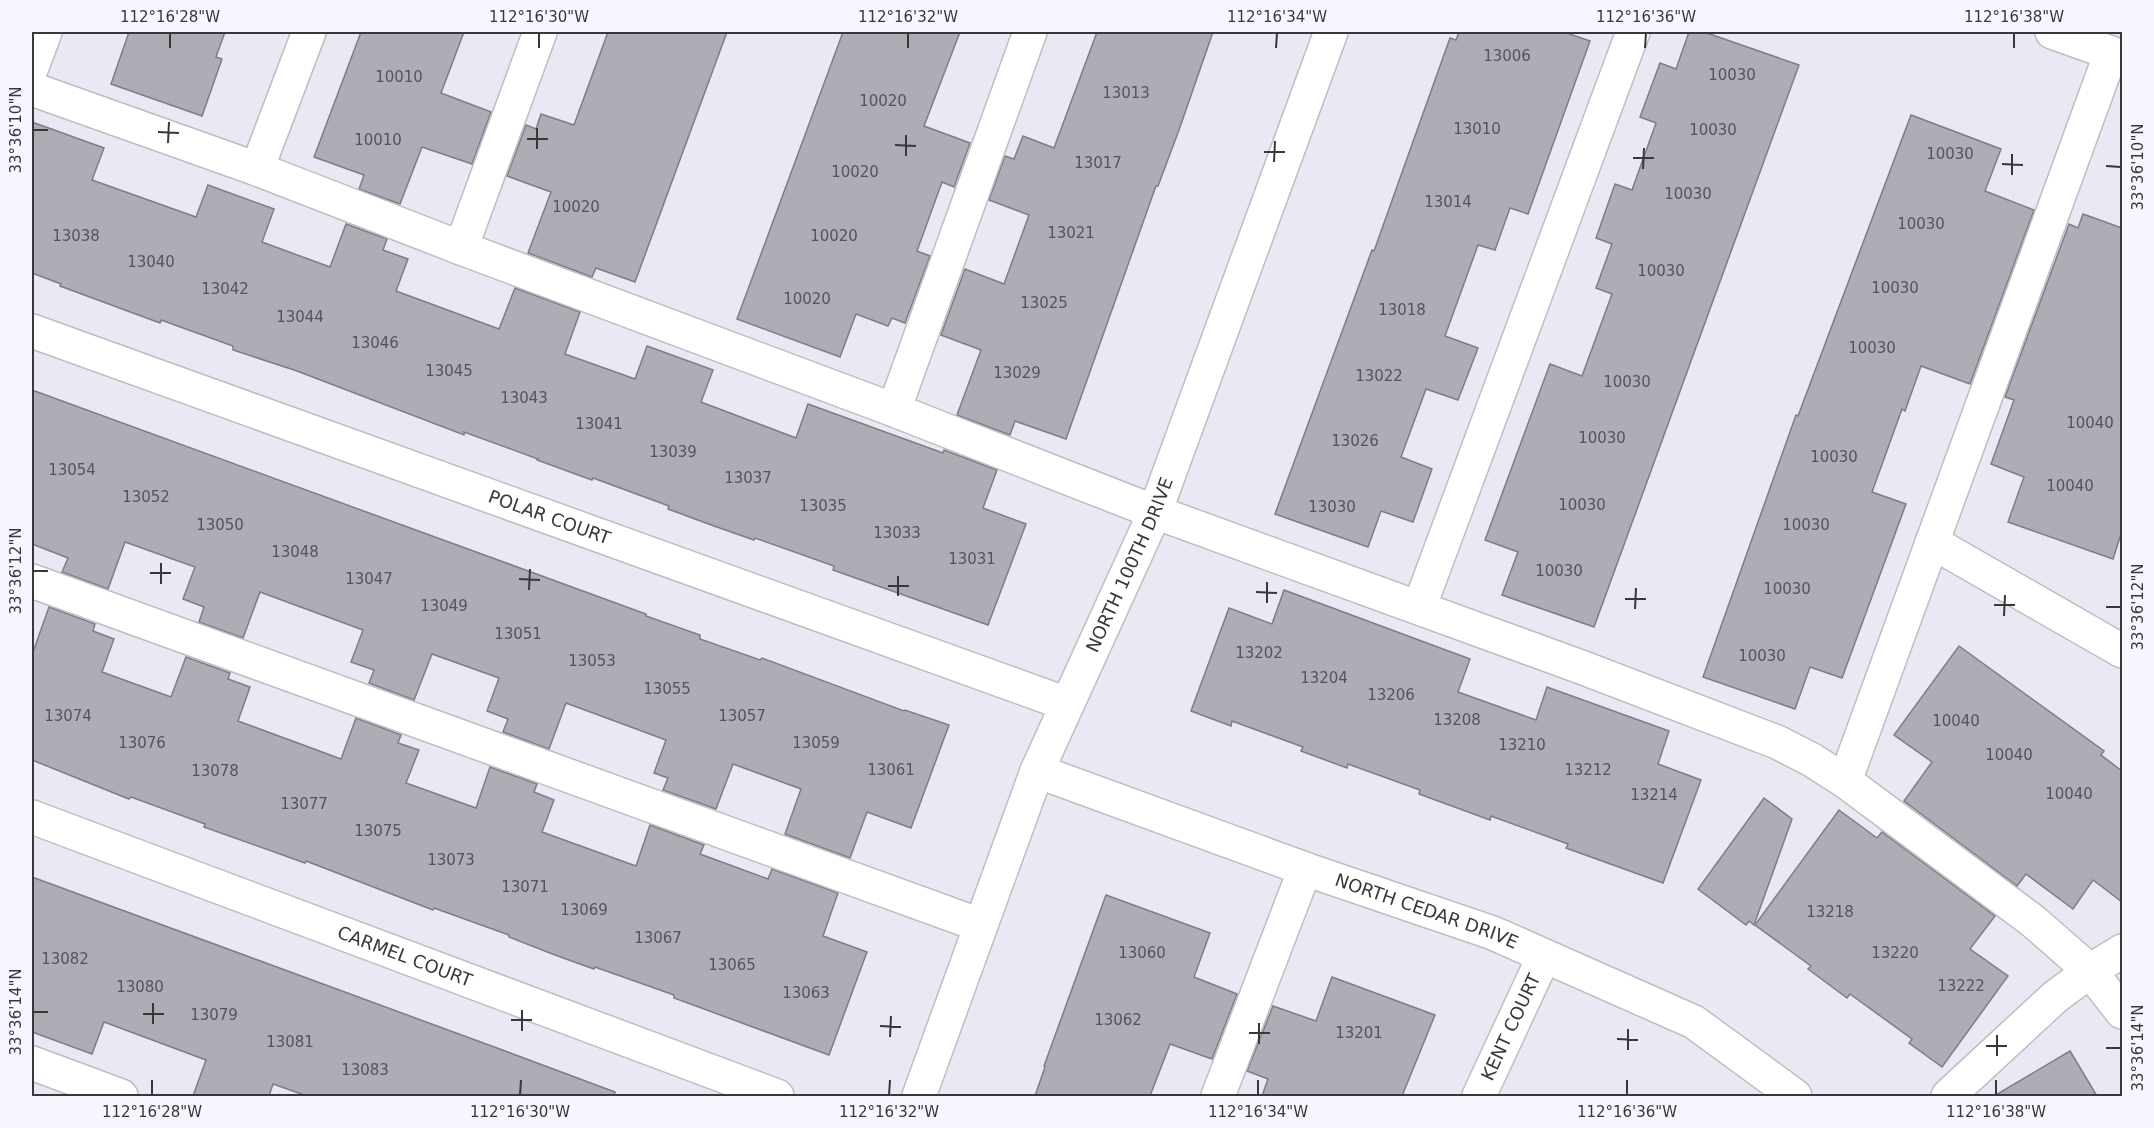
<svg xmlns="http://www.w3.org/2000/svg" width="2154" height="1128" font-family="'DejaVu Sans',sans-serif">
<rect width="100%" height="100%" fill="#eae9f3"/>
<g fill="#adadb6" stroke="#7e7d86" stroke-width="1.5">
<path d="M 129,32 L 225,32 L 216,57 L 222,59 L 202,116 L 111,84 Z"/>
<path d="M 361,32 L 464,32 L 441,93 L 491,112 L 472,164 L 422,147 L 400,204 L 359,189 L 364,175 L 314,157 Z"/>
<path d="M 608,32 L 727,32 L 635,282 L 596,268 L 592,277 L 528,253 L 551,192 L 507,176 L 526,125 L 536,129 L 541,114 L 574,125 Z"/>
<path d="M 843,32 L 960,32 L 924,126 L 970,143 L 954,187 L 942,182 L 917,251 L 930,256 L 905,323 L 892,318 L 888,326 L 856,314 L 840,357 L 737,319 Z"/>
<path d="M 1097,32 L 1213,32 L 1179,130 L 1158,186 L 1156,186 L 1066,439 L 1015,421 L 1010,435 L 957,415 L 981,350 L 941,335 L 965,269 L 1004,284 L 1029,215 L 989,200 L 1005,156 L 1014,159 L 1023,136 L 1054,148 Z"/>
<path d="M 1459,32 L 1564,32 L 1590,41 L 1528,214 L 1510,208 L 1495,250 L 1478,245 L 1445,336 L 1478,348 L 1458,400 L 1426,389 L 1401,457 L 1432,469 L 1413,522 L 1381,511 L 1368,547 L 1275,514 L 1372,250 L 1374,251 L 1450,38 L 1456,40 Z"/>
<path d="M 1689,32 L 1704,32 L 1799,65 L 1594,627 L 1502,595 L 1518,552 L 1485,540 L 1550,364 L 1582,376 L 1612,294 L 1596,288 L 1612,244 L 1596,238 L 1615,184 L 1632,190 L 1656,123 L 1640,117 L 1660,63 L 1676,69 Z"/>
<path d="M 1911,115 L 2001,149 L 1985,191 L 2034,210 L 1970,384 L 1921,366 L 1905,411 L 1902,409 L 1872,492 L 1906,504 L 1842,678 L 1810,667 L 1795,709 L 1703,677 L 1796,415 L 1798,416 Z"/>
<path d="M 32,122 L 104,148 L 92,180 L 196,217 L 208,185 L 274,209 L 262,242 L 330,267 L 346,224 L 387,239 L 383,250 L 408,259 L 396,291 L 499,329 L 515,288 L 580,312 L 565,354 L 635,379 L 647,346 L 713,370 L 701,402 L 796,438 L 808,404 L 943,453 L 944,450 L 997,470 L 983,508 L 1026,524 L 988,625 L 833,570 L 834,566 L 755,538 L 754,540 L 714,526 L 668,509 L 669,506 L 593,478 L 592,480 L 537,460 L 538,459 L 464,432 L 464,435 L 297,371 L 233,350 L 233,346 L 161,320 L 160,323 L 60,286 L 61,284 L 32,273 Z"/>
<path d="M 2083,214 L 2122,228 L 2122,531 L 2113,559 L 2008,522 L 2024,477 L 1991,464 L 2014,400 L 2005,397 L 2069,224 L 2078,228 Z"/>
<path d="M 32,390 L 646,614 L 646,616 L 700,635 L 700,639 L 760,660 L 762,658 L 904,711 L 905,710 L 949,725 L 911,828 L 867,812 L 850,858 L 785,834 L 801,789 L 733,764 L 716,809 L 663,790 L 668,778 L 654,773 L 666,740 L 566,703 L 549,749 L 503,732 L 508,719 L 487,711 L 499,678 L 432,654 L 414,700 L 369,683 L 374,670 L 351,662 L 363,630 L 260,592 L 243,638 L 199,622 L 204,607 L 183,599 L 195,567 L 125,542 L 108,589 L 62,572 L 68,558 L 32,544 Z"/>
<path d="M 1284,590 L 1470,659 L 1458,692 L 1536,720 L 1547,687 L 1669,731 L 1658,764 L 1701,780 L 1663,883 L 1566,848 L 1568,844 L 1491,816 L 1490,820 L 1419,794 L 1420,790 L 1348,764 L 1347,768 L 1301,751 L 1303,747 L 1232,721 L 1231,726 L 1191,711 L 1229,608 L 1272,624 Z"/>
<path d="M 49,607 L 95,624 L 93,631 L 114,639 L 102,672 L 171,697 L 186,657 L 230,673 L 228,679 L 250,687 L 238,721 L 341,759 L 356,718 L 401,735 L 398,743 L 419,750 L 406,783 L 476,808 L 490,767 L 537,784 L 534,792 L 554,800 L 542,832 L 636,866 L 650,825 L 704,845 L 700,854 L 768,879 L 772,869 L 838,893 L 823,936 L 867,952 L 829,1055 L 674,998 L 674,995 L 595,967 L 594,969 L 555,955 L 509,937 L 509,935 L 434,908 L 433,910 L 306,861 L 305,863 L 204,827 L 205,824 L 131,797 L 129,799 L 32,760 L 32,655 Z"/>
<path d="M 1959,646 L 2104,751 L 2101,755 L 2122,771 L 2122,902 L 2093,880 L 2073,909 L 2026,874 L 2017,886 L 1904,801 L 1932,762 L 1894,735 Z"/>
<path d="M 1764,798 L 1792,819 L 1754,925 L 1749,921 L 1746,925 L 1698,889 Z"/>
<path d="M 1839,810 L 1877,838 L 1882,832 L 1995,916 L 1970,949 L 2008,976 L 1942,1067 L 1909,1043 L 1912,1039 L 1850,994 L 1847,998 L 1808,969 L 1811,966 L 1755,925 Z"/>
<path d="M 32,877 L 497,1048 L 615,1092 L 614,1096 L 307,1096 L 273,1084 L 269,1096 L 193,1096 L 206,1060 L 104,1022 L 92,1054 L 32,1032 Z"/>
<path d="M 1106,895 L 1210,933 L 1194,977 L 1237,994 L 1212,1059 L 1170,1044 L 1150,1096 L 1035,1096 L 1045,1067 L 1044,1066 Z"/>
<path d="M 1332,977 L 1435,1015 L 1402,1096 L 1262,1096 L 1268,1079 L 1247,1071 L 1273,1006 L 1316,1021 Z"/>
<path d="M 2070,1051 L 2097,1096 L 1994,1096 Z"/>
</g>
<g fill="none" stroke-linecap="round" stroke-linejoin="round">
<g stroke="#bebdc6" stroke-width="36">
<g id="minor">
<path d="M 2052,32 L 2122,57"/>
<path d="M 32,67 L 45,32"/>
<path d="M 32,89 L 257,169 L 461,248 L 894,410 L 1155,512 L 1581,667 L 1777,742 L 1812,760 L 1845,781 L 2033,921 L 2090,971 L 2122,1012"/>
<path d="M 257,169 L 309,32"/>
<path d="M 461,248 L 540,32"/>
<path id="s1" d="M 32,331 L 1067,704"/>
<path d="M 894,410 L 1030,32"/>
<path d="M 1932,542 L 2122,651"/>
<path d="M 32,581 L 980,925"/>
<path d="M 1419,608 L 1633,32"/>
<path id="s2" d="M 1037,771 L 1305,869 L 1493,933 L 1694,1022 L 1795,1096"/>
<path d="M 1845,781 L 2111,53"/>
<path id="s3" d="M 32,817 L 777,1096"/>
<path d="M 32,1063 L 121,1096"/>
<path id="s4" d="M 919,1096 L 1037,771 L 1155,512 L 1331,32"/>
<path d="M 1218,1096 L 1305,869"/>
<path id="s5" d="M 1479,1096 L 1544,956"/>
<path d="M 1948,1096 L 2055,997 L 2090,971 L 2122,951"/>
</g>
</g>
<use href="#minor" stroke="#fff" stroke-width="33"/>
</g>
<path fill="none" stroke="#38373b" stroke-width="2" d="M 170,48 L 170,33M 539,48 L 539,33M 908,48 L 908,33M 1276,48 L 1277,33M 1645,48 L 1646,33M 2014,48 L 2014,33M 33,130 L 48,130M 158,132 L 179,133M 527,139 L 548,139M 168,143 L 169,122M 895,145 L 916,146M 537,149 L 537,128M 1264,152 L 1285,152M 906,156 L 906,135M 1633,158 L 1654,158M 1274,162 L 1275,141M 2002,164 L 2023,165M 2106,166 L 2121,167M 1643,169 L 1644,148M 2012,175 L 2012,154M 33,571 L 48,571M 150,573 L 171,573M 519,579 L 540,580M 161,584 L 161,563M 888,586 L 909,586M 529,590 L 530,569M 1256,592 L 1277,593M 898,596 L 898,576M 1625,599 L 1646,599M 1267,603 L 1267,582M 1994,605 L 2015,605M 2106,607 L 2121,607M 1635,609 L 1636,588M 2004,616 L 2005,595M 33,1012 L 48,1012M 143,1014 L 164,1014M 511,1020 L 532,1020M 153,1024 L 153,1003M 880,1026 L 901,1027M 522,1031 L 522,1010M 1249,1033 L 1270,1033M 890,1037 L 891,1016M 1617,1039 L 1638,1040M 1259,1044 L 1259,1023M 1986,1046 L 2007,1046M 2106,1048 L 2121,1048M 1628,1050 L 1628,1029M 1997,1056 L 1997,1035M 152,1095 L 152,1080M 520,1095 L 521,1080M 889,1095 L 890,1080M 1258,1095 L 1258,1080M 1627,1095 L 1627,1080M 1996,1095 L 1996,1080"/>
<g text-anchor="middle" stroke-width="5" stroke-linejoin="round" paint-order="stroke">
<g font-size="15" fill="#55545a">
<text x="1507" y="61">13006</text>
<text x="1732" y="80">10030</text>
<text x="399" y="82">10010</text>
<text x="1126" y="98">13013</text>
<text x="883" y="106">10020</text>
<text x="1477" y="134">13010</text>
<text x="1713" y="135">10030</text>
<text x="378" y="145">10010</text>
<text x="1950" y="159">10030</text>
<text x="1098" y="168">13017</text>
<text x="855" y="177">10020</text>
<text x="1688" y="199">10030</text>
<text x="1448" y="207">13014</text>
<text x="576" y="212">10020</text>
<text x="1921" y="229">10030</text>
<text x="1071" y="238">13021</text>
<text x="76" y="241">13038</text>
<text x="834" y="241">10020</text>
<text x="151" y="267">13040</text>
<text x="1661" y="276">10030</text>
<text x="1895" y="293">10030</text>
<text x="225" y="294">13042</text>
<text x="807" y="304">10020</text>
<text x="1044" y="308">13025</text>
<text x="1402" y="315">13018</text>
<text x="300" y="322">13044</text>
<text x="375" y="348">13046</text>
<text x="1872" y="353">10030</text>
<text x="449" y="376">13045</text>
<text x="1017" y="378">13029</text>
<text x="1379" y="381">13022</text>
<text x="1627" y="387">10030</text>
<text x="524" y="403">13043</text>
<text x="2090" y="428">10040</text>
<text x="599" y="429">13041</text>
<text x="1602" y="443">10030</text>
<text x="1355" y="446">13026</text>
<text x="673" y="457">13039</text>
<text x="1834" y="462">10030</text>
<text x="72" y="475">13054</text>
<text x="748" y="483">13037</text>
<text x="2070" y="491">10040</text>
<text x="146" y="502">13052</text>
<text x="1582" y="510">10030</text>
<text x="823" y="511">13035</text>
<text x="1332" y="512">13030</text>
<text x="220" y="530">13050</text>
<text x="1806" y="530">10030</text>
<text x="897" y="538">13033</text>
<text x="295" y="557">13048</text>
<text x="972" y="564">13031</text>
<text x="1559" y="576">10030</text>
<text x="369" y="584">13047</text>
<text x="1787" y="594">10030</text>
<text x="444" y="611">13049</text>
<text x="518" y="639">13051</text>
<text x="1259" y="658">13202</text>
<text x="1762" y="661">10030</text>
<text x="592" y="666">13053</text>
<text x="1324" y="683">13204</text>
<text x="667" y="694">13055</text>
<text x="1391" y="700">13206</text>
<text x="68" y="721">13074</text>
<text x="742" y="721">13057</text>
<text x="1457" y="725">13208</text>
<text x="1956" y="726">10040</text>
<text x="142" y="748">13076</text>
<text x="816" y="748">13059</text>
<text x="1522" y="750">13210</text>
<text x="2009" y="760">10040</text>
<text x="891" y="775">13061</text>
<text x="1588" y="775">13212</text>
<text x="215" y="776">13078</text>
<text x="2069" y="799">10040</text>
<text x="1654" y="800">13214</text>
<text x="304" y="809">13077</text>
<text x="378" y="836">13075</text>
<text x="451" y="865">13073</text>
<text x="525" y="892">13071</text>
<text x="584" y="915">13069</text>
<text x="1830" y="917">13218</text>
<text x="658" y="943">13067</text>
<text x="1142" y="958">13060</text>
<text x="1895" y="958">13220</text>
<text x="65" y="964">13082</text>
<text x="732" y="970">13065</text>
<text x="1961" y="991">13222</text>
<text x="140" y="992">13080</text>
<text x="806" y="998">13063</text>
<text x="214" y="1020">13079</text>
<text x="1118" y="1025">13062</text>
<text x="1359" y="1038">13201</text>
<text x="290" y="1047">13081</text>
<text x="365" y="1075">13083</text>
</g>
<g font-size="18" fill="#38373b" stroke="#f7f6fe">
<text dy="6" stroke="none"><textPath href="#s1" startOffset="550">POLAR COURT</textPath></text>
<text dy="6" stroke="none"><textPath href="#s4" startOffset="572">NORTH 100TH DRIVE</textPath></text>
<text dy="6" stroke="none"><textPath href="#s2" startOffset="414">NORTH CEDAR DRIVE</textPath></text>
<text dy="6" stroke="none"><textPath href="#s3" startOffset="398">CARMEL COURT</textPath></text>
<text dy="6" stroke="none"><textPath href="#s5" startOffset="76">KENT COURT</textPath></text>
</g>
</g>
<rect width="2154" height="1128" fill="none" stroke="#f7f6fe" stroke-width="66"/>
<rect x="33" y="33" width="2088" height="1062" fill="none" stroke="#38373b" stroke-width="2"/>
<g font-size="15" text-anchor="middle" fill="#38373b">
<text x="170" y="22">112°16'28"W</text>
<text x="539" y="22">112°16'30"W</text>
<text x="908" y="22">112°16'32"W</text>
<text x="1277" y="22">112°16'34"W</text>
<text x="1646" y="22">112°16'36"W</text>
<text x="2014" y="22">112°16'38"W</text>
<text transform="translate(16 130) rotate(-90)" y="5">33°36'10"N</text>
<text transform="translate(2138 167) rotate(-90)" y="5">33°36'10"N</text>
<text transform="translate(16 571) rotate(-90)" y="5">33°36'12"N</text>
<text transform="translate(2138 607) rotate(-90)" y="5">33°36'12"N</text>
<text transform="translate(16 1012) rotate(-90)" y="5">33°36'14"N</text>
<text transform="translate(2138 1048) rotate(-90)" y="5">33°36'14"N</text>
<text x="152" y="1117">112°16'28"W</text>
<text x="520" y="1117">112°16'30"W</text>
<text x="889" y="1117">112°16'32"W</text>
<text x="1258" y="1117">112°16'34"W</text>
<text x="1627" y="1117">112°16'36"W</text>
<text x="1996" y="1117">112°16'38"W</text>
</g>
</svg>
